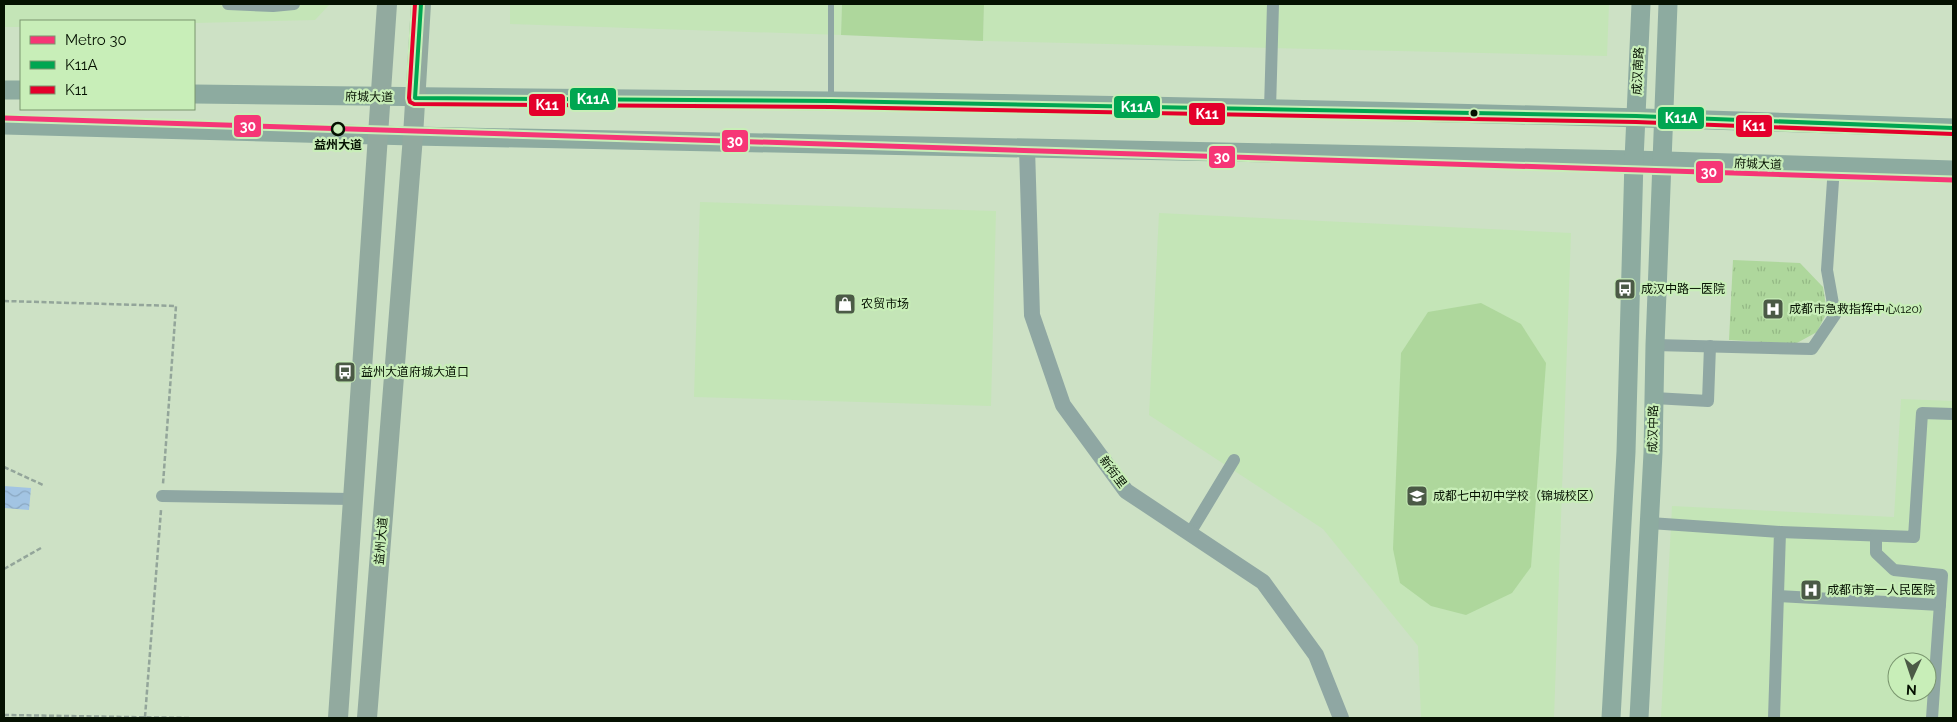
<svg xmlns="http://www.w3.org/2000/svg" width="1957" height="722" font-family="Raleway,'Noto Sans SC',sans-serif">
<defs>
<pattern id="grass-tufts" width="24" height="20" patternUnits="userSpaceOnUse" patternTransform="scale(1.25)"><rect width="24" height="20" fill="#aed79c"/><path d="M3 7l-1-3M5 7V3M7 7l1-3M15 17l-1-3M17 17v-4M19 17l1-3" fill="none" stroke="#94b885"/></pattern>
<pattern id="water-waves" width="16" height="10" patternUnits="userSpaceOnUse" patternTransform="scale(1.25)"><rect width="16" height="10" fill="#a2c4e3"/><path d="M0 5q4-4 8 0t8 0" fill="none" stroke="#8aa7c1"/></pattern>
</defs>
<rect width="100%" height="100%" fill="#cde1c5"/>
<g fill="#c4e5b7" fill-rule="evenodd">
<path d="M 4,4 L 330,4 L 315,20 L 194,23 L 194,21 L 21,21 L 21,27 L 4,27 Z"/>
<path d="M 510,4 L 842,4 L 841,35 L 510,24 Z"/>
<path d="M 984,4 L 1609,4 L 1607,56 L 983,41 Z"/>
<path d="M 700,202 L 996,211 L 991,406 L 694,397 Z"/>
<path d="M 1159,213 L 1571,233 L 1554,718 L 1421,718 L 1418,646 L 1323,529 L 1149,415 Z"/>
<path d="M 1901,399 L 1953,401 L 1953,718 L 1661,718 L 1672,506 L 1894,517 ZM 1897,662 L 1927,662 L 1927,692 L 1897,692 Z"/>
</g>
<path fill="url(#grass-tufts)" d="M 1733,260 L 1800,263 L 1823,287 L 1827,312 L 1817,332 L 1795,344 L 1729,340 Z"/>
<g fill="#aed79c">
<path d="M 842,4 L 984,4 L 983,41 L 841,35 Z"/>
<path d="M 1481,303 L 1521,324 L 1546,363 L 1531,567 L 1512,593 L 1466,615 L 1431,606 L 1400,583 L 1393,549 L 1401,353 L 1428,312 Z"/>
</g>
<path fill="url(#water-waves)" d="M 4,486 L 31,488 L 29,510 L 4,508 Z"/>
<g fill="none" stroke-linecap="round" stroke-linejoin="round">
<g stroke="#93a59a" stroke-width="2.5" stroke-dasharray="5 2.5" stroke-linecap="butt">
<path d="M 4,301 L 176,306 L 163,484"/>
<path d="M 4,467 L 43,485"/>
<path d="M 4,569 L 41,548"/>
<path d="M 4,715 L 190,718"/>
<path d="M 145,717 L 161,510"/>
</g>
<path stroke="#8fa7a3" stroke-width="6" d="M 831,100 L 831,4"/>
<g stroke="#8fa7a3" stroke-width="12">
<path d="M 228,4 L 273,6 L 294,4"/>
<path d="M 1270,109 L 1273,4"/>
<path d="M 1655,345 L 1812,349 L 1835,315 L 1827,270 L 1834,166"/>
<path d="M 1654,398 L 1708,401 L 1710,346"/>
<path d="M 162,496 L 352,499"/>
<path d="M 1650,523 L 1780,532 L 1774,718"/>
<path d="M 1780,532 L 1914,537 L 1922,413 L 1953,414"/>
<path d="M 1190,533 L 1234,460"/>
<path d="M 1876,536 L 1876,553 L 1894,570 L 1942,575 L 1932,718"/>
<path d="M 1778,596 L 1940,605"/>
</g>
<path stroke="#8fa7a3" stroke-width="16" d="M 1027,148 L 1032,315 L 1063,405 L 1126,491 L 1263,582 L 1316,655 L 1341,718"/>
<g stroke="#8daba0" stroke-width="19">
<path d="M 4,90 L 21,90"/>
<path d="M 194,94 C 406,98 618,98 830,101 C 1205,106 1579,115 1953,128"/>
<path d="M 4,125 L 413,136 L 1634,160 L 1953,170"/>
<path d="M 1611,718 L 1626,452 L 1634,160 L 1641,4"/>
<path d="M 1639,718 L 1653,453 L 1655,345 L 1668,4"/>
</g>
<g stroke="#92aa9f" stroke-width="20">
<path d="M 338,718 L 387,4"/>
<path d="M 367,718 L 413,136 L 421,4"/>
</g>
<g stroke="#c8eeb8" stroke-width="8">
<path id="bus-1" d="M 421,4 L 415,98 L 831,101 L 1636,116 L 1953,128"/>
</g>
<g stroke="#c8eeb8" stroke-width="8">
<path id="bus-2" d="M 415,4 L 409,98 L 410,102 L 414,104 L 831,107 L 1636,122 L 1953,134"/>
</g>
<use href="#bus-1" stroke="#00a651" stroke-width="4"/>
<use href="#bus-2" stroke="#e4002b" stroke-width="4"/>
<g stroke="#c8eeb8" stroke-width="9">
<path id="metro-1" d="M 4,118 L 1953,180"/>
</g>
<use href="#metro-1" stroke="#f63676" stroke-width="5"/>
</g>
<defs>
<g id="bus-square" transform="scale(1.125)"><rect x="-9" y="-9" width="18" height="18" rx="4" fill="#4b5a46" stroke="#c8eeb8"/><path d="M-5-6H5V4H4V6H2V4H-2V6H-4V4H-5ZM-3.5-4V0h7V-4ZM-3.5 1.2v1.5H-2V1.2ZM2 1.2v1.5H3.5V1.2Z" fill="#fff"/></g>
<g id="shop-square" transform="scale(1.125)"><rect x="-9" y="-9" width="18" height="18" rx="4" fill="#4b5a46" stroke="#c8eeb8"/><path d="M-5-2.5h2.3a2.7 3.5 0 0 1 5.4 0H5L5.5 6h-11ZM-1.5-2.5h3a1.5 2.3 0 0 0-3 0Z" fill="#fff"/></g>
<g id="hospital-square" transform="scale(1.125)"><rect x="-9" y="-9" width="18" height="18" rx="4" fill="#4b5a46" stroke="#c8eeb8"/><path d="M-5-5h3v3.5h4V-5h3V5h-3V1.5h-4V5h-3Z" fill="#fff"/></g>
<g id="school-square" transform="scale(1.125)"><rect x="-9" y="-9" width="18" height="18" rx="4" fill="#4b5a46" stroke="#c8eeb8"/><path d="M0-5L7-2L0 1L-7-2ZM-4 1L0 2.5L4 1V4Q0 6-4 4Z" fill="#fff"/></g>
</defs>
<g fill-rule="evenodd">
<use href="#bus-square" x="1625" y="289"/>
<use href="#shop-square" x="845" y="304"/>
<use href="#hospital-square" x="1773" y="309"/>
<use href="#bus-square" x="345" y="372"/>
<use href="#school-square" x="1417" y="496"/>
<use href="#hospital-square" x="1811" y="590"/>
</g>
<circle fill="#051101" stroke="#c8eeb8" stroke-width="2" cx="1474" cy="113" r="4.5"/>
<circle fill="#c8eeb8" stroke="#051101" stroke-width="2.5" cx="338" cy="129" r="6"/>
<g text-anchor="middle" stroke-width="4.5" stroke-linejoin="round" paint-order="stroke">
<g font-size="12" fill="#051101" stroke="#c8eeb8">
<text transform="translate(1638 71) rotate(-87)" y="4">成汉南路</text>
<text transform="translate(369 97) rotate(1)" y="4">府城大道</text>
<text transform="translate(1758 164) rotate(2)" y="4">府城大道</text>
<text transform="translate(1653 429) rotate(-89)" y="4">成汉中路</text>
<text transform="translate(1113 472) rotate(53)" y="4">新街里</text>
<text transform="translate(381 541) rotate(-85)" y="4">益州大道</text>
</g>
<g font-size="12" font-weight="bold" fill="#051101" stroke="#c8eeb8">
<text x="338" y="149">益州大道</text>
</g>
<g font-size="12" fill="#051101" stroke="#c8eeb8" text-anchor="start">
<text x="1641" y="293">成汉中路一医院</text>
<text x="861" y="308">农贸市场</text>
<text x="1789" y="313">成都市急救指挥中心(120)</text>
<text x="361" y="376">益州大道府城大道口</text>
<text x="1433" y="500">成都七中初中学校（锦城校区）</text>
<text x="1827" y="594">成都市第一人民医院</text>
</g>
</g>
<g stroke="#c8eeb8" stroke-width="2">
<rect x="569" y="87" width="48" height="24" rx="5" fill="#00a651"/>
<rect x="528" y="93" width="38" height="24" rx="5" fill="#e4002b"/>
<rect x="1113" y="95" width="48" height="24" rx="5" fill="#00a651"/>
<rect x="1188" y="102" width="38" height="24" rx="5" fill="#e4002b"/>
<rect x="1657" y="106" width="48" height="24" rx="5" fill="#00a651"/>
<rect x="233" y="114" width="29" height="24" rx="5" fill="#f63676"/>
<rect x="1735" y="114" width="38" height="24" rx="5" fill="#e4002b"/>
<rect x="721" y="129" width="28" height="24" rx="5" fill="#f63676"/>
<rect x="1208" y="145" width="28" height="24" rx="5" fill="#f63676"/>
<rect x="1695" y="160" width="29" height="24" rx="5" fill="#f63676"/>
</g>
<g font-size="14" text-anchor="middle" font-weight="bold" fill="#fff">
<text x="593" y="104">K11A</text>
<text x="547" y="110">K11</text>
<text x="1137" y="112">K11A</text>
<text x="1207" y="119">K11</text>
<text x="1681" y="123">K11A</text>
<text x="248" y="131">30</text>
<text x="1754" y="131">K11</text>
<text x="735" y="146">30</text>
<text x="1222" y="162">30</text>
<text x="1709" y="177">30</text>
</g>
<rect width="1957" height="722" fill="none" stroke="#051101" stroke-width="10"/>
<rect x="20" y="20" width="175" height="90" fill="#c8eeb8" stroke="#7a966f"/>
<rect x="30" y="36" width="25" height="8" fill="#f63676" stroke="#7a966f"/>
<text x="65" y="45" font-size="15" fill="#051101">Metro 30</text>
<rect x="30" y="61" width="25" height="8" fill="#00a651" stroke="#7a966f"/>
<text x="65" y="70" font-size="15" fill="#051101">K11A</text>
<rect x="30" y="86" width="25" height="8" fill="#e4002b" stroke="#7a966f"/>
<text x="65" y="95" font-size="15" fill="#051101">K11</text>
<g transform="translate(1912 677) rotate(183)"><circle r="24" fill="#c8eeb8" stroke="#7a966f"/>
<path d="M0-4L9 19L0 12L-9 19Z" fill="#4b5a46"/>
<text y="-8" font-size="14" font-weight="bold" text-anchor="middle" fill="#051101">N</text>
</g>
</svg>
